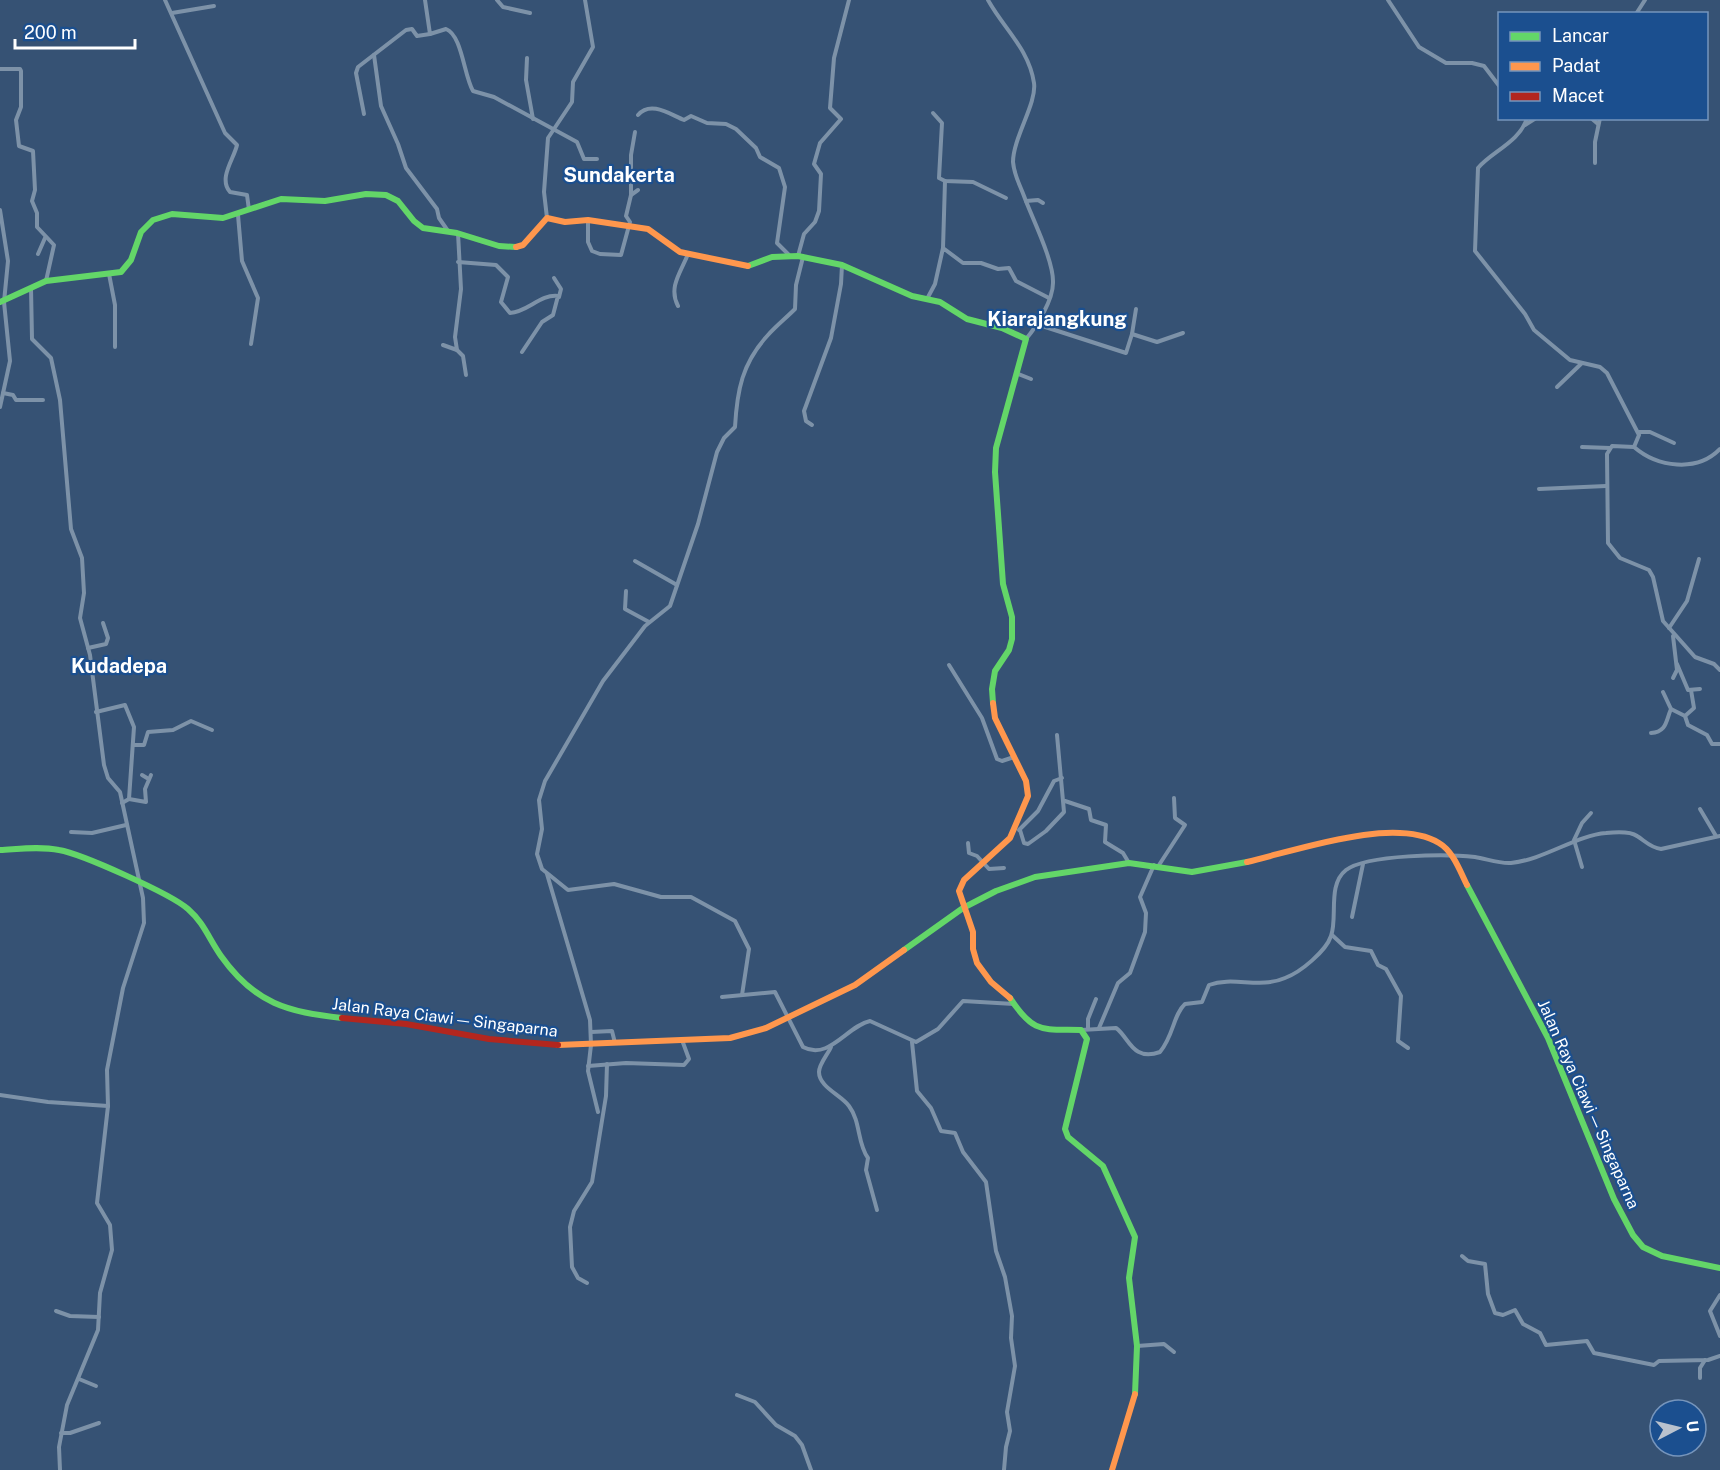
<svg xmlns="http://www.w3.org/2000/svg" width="1720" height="1470" font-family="'Public Sans',sans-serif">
<rect width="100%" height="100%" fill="#365274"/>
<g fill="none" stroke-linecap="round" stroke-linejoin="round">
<g stroke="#7d92a8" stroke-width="4">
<path d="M 165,0 L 225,133 L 237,145 C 234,159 218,178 230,192 L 247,195 L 249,210"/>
<path d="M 425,0 L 430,34 L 446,29 C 462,35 464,76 473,91 L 494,97 L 577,142 L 584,159 L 597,159"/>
<path d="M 497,0 L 503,7 L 530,13"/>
<path d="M 988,0 C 1004,29 1029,49 1034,83 C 1037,103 1013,138 1013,162 C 1014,175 1020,185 1024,196 C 1032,218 1054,261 1053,283 C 1053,300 1037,326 1026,339"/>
<path d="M 1388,0 L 1419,47 L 1446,63 L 1472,63 L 1484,66 L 1500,87"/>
<path d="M 172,13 L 214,6"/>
<path d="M 1636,14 L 1645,0"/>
<path d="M 374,55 L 381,106 L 398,144 L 406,168 L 437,209 L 439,218 L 448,231"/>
<path d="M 527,58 L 526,80 L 533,119"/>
<path d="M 0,69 L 20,69 L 21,71 L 21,107 L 16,120 L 19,146 L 33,151 L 35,190 L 32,201 L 37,213 L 37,227 L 54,245 L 46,281"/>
<path d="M 933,113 L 942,123 L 939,178 L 945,181 L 973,182 L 1006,198"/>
<path d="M 364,114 L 356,73 L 358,67 L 406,30 L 412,29 L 417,36 L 430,34"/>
<path d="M 638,115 C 651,100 671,115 684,120 L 691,116 L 707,123 L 726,124 L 736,129 L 756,148 L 760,157 L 779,168 L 785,187 L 777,243 L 789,255"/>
<path d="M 1527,118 C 1520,142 1491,152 1478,168 L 1475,251 L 1525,314 L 1534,330 L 1570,360 L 1600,367 L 1607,373 L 1639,435 L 1634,447 L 1612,446 L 1607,454 L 1608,543 L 1620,558 L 1649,570 L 1653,577 L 1663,621 L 1695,657 L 1714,664 L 1720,670"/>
<path d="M 1591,118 L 1598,124"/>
<path d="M 1525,125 L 1536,118"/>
<path d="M 1595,163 L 1595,142 L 1600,118"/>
<path d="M 631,195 L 631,155 L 635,132"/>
<path d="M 1026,201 L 1038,200 L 1043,203"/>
<path d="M 0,210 L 8,261 L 4,302 L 10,361 L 0,407"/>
<path d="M 238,215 L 242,261 L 258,298 L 251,344"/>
<path d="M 547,218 L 544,192 L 548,138 L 572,102 L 573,82 L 593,47 L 585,0"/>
<path d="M 588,220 L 588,242 L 592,251 L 600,254 L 621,255 L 630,222 L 626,216 L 631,195 L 638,190"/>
<path d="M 943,248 L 945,181"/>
<path d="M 38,254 L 45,238"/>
<path d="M 798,256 L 804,234 L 815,222 L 819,211 L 821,174 L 814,164 L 820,143 L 841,119 L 830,108 L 834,58 L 849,0"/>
<path d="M 458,262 L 496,265 L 508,277 L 501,302 L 510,313 C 528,312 540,294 558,296 L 553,315 L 542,322 L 522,352"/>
<path d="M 109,274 L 115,305 L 115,347"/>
<path d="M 554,278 L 561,289 L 559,297"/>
<path d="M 31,288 L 32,339 L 51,358 L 60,400 L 71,529 L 82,558 L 84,593 L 80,618 L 90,655 L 104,765 L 108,778 L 120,792 L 143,898 L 144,923 L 123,988 L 107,1070 L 108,1106 L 97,1203 L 110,1225 L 112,1250 L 100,1293 L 98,1330 L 67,1405 L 59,1447 L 60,1470"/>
<path d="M 927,299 L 935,284 L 943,248 L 963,263 L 981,263 L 998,269 L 1009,268 L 1016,281 L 1049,298"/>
<path d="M 678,306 C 668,287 681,272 688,254"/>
<path d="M 1036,324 L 1126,353 L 1132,334 L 1157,342 L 1183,333"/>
<path d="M 1132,334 L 1136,309"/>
<path d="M 443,345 L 457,350 L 455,337 L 461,289 L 458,233"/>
<path d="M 457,350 L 463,356 L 466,375"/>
<path d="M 1016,373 L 1031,379"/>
<path d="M 1557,387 L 1582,363"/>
<path d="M 3,393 L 13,395 L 16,400 L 43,400"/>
<path d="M 812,425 L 806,421 L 804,411 L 831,338 L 841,284 L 842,265"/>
<path d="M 1639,432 L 1650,432 L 1674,443"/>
<path d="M 1582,447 L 1610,448"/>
<path d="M 1634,447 C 1657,467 1697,473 1720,449"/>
<path d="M 1539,489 L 1606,486"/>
<path d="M 635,561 L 677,585"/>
<path d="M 626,591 L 625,609 L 649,622"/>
<path d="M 1669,628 L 1687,601 L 1699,559"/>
<path d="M 1673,636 L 1677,670 L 1673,678"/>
<path d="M 88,648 L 106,644 L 108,638 L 103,623"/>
<path d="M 1677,664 L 1688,690 L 1700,689"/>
<path d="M 949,665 L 982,718 L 997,759 L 1002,761 L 1014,757"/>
<path d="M 1663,692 L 1671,709 L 1685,716 L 1688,725 L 1707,735 L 1712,744 L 1720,744"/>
<path d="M 96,712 L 125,705 L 134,727 L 129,799 L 122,803"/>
<path d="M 1685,716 L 1694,708 L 1691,690"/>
<path d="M 1651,733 C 1667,732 1666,720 1671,709"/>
<path d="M 133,745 L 144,745 L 148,732 L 173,730 L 191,721 L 212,730"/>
<path d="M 142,775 L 147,778"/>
<path d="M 129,799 L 146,802 L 145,789 L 151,775"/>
<path d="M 1065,801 L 1089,809 L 1091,820 L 1106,825 L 1105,842 L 1123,853 L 1129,863"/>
<path d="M 1700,809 L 1716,836"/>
<path d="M 1019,830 L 1038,811 L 1054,781 L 1062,778"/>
<path d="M 1020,830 L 1024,843 L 1028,844 L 1046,831 L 1064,812 L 1057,735"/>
<path d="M 71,832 L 92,833 L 126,825"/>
<path d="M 968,843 L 969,853 L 977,856 L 989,869 L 1004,868"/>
<path d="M 1159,865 L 1185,825 L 1175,818 L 1174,798"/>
<path d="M 1582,867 L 1574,840 L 1582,823 L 1591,813"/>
<path d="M 547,874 L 590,1020 L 591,1045 L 588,1071 L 598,1112"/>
<path d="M 1352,917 L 1363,864"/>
<path d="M 1332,935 L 1345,947 L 1371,951 L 1378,965 L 1386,969 L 1401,996 L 1398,1041 L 1408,1048"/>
<path d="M 742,995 L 749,949 L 735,921 L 691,897 L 661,897 L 614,884 L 568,890 L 542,869 L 537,854 L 542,829 L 539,800 L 545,781 L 603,681 L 645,626 L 670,606 L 698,524 L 717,452 L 724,438 L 735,427 C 737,391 742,363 768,335 C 776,326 786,318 795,309 L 796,285 L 803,257"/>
<path d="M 722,997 L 775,992 L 803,1047 C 829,1061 847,1026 870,1021 L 916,1042 L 938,1029 L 963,1001 L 1014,1004"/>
<path d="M 1099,1028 L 1118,983 L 1130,973 L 1145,932 L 1146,913 L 1140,897 L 1154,865"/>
<path d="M 1088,1029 L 1088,1019 L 1096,999"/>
<path d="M 1081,1030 L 1116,1028 C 1129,1037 1132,1062 1160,1052 C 1174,1035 1173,1015 1185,1004 L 1202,1002 L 1209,985 C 1233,976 1260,989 1285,978 C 1301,972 1326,951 1331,936 C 1338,917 1327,885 1346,870 C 1368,854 1448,854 1475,857 C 1487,859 1500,864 1511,863 C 1543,860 1577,835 1606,833 C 1615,832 1630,831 1637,836 C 1645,841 1651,848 1661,849 L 1720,836"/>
<path d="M 591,1032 L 612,1031 L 615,1043"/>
<path d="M 912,1042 L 917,1091 L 931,1108 L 941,1131 L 955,1133 L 963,1152 L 986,1182 L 996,1251 L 1005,1277 L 1012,1316 L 1011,1338 L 1015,1366 L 1007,1412 L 1010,1431 L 1006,1447 L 1004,1470"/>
<path d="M 831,1047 C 828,1054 819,1064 819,1072 C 819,1087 841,1095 849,1106 C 861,1122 857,1143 868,1158 L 866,1170 L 877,1210"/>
<path d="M 588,1066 L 626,1063 L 684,1065 L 689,1059 L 682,1040"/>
<path d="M 0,1095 L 48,1102 L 108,1106"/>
<path d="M 1462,1256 L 1468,1261 L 1485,1264 L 1488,1294 L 1495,1313 L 1503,1315 L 1515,1310 L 1523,1324 L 1540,1333 L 1546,1345 L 1587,1341 L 1594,1353 L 1654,1365 L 1659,1361 L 1708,1360 L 1720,1356"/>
<path d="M 587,1283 L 578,1278 L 572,1267 L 570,1227 L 574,1211 L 592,1182 L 606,1096 L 607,1064"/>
<path d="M 1720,1295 L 1710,1311 L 1720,1336"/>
<path d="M 56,1311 L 70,1316 L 99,1317"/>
<path d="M 1137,1346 L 1164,1344 L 1174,1352"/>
<path d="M 1700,1378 L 1700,1368 L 1705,1360"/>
<path d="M 79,1379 L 96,1386"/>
<path d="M 737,1395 L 755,1402 L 776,1425 L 795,1436 L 802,1445 L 811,1470"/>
<path d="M 61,1433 L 70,1433 L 99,1423"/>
</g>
<g stroke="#63d668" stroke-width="6">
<path d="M 748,266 L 772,257 L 798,256 L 842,265 L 912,296 L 940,302 L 967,319 L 1002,328 L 1026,339 L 996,448 L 995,472 L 1003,584 L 1012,617 L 1012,639 L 1009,650 L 995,671 L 992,689 L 993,703"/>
<path d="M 0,302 L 46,281 L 121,272 L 131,260 L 141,232 L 153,220 L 172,214 L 223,218 L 281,199 L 325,201 L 366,194 L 386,195 L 398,201 L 414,221 L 423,228 L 457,233 L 499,246 L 516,247"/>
<path d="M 0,850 C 19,849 40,846 59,850 C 82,854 171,894 188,909 C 204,923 209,939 221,956 C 255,1004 288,1012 342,1018"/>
<path d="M 1467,885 L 1548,1038 L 1614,1199 L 1633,1235 L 1643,1247 L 1662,1256 L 1720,1268"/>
<path d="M 904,950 L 963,908 L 996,891 L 1035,877 L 1129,863 L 1192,872 L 1247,862"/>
<path d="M 1010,998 C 1034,1034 1041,1029 1081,1030 L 1087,1039 L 1065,1129 L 1068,1137 L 1103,1166 L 1135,1237 L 1129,1278 L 1137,1346 L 1135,1394"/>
</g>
<g stroke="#ff974d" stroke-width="6">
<path d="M 516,247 L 523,245 L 547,218 L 565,222 L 588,220 L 648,229 L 680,252 L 748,266"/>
<path d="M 993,703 L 995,718 L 1026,781 L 1028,796 L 1010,838 L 964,880 L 959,891 L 973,932 L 973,949 L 977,963 L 991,982 L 1010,998"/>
<path d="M 1247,862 C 1298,850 1394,816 1439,843 C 1453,851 1460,871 1467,885"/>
<path d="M 558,1045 L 730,1038 L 766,1028 L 855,985 L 904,950"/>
<path d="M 1112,1470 L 1135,1394"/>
</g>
<path stroke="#b3261e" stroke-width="6" d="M 342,1018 L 406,1024 L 489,1039 L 558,1045"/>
</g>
<g text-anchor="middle" stroke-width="4.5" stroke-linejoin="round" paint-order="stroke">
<g font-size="16" fill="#fff" stroke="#1b4f8f">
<text transform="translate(445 1017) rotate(7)" y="6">Jalan Raya Ciawi — Singaparna</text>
<text transform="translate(1589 1104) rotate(66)" y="6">Jalan Raya Ciawi — Singaparna</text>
</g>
<g font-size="20" font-weight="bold" fill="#fff" stroke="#1b4f8f">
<text x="619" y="182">Sundakerta</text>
<text x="1057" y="326">Kiarajangkung</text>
<text x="119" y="673">Kudadepa</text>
</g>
</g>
<rect x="1498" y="12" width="210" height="108" fill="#1b4f8f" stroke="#7695bc" stroke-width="1.5"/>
<rect x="1510" y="32" width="30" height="9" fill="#63d668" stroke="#7695bc" stroke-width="1.5"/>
<text x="1552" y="42" font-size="18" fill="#ffffff">Lancar</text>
<rect x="1510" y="62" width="30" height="9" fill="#ff974d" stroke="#7695bc" stroke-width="1.5"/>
<text x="1552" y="72" font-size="18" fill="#ffffff">Padat</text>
<rect x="1510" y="92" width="30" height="9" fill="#b3261e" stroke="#7695bc" stroke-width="1.5"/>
<text x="1552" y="102" font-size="18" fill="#ffffff">Macet</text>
<g transform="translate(1678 1428) rotate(83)"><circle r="28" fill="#1b4f8f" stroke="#7695bc" stroke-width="1.5"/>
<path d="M0-4.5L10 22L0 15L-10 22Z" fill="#b9c2ce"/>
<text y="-9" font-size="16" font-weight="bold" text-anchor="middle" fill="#ffffff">U</text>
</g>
<path d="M15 39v9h120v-9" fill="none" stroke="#ffffff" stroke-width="3"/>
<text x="24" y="39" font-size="18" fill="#ffffff" stroke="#1b4f8f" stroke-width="4.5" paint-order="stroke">200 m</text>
</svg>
